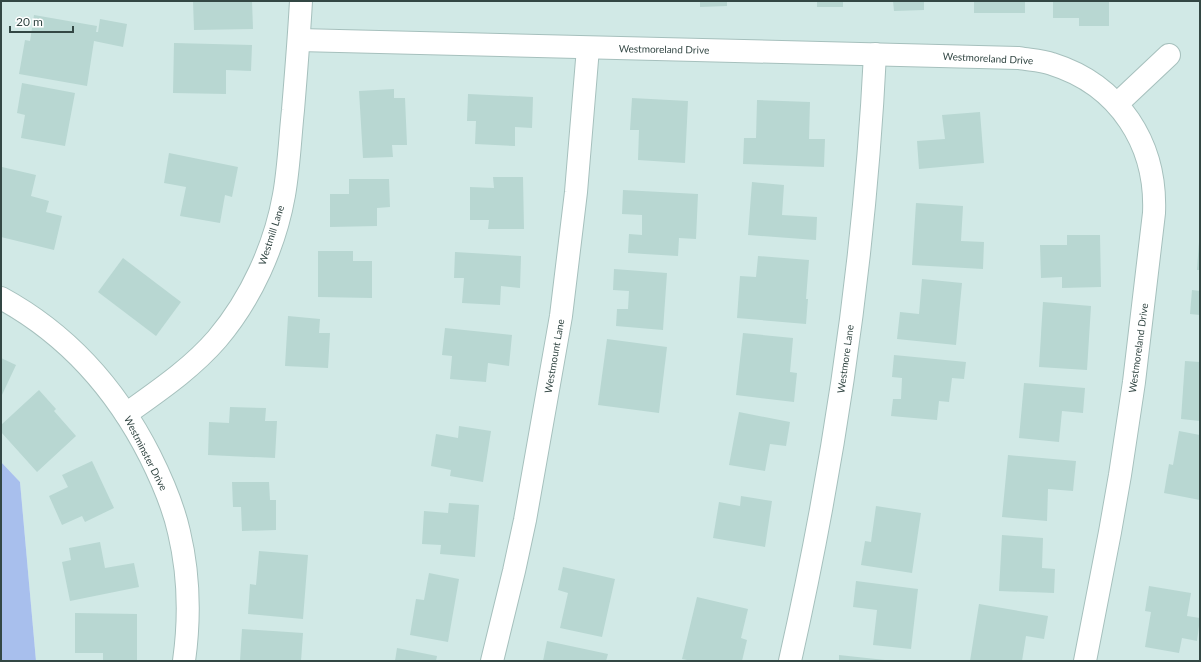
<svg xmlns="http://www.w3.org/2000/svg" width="1201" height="662" font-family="Lato,sans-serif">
<rect width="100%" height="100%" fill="#e4f4f3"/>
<path fill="#d1e9e6" d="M 1,1 L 1200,1 L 1200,661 L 36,661 L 20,482 L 1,462 Z"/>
<path fill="#a8bfed" d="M 1,462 L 20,482 L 36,661 L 1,661 Z"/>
<g fill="#b8d7d2">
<path d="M 193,1 L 252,1 L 253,29 L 194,30 Z"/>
<path d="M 700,1 L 727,1 L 727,6 L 700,7 Z"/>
<rect x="817" y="1" width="26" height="6"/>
<path d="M 893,1 L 924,1 L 924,10 L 894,11 Z"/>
<rect x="974" y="1" width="51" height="12"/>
<path d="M 1053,1 L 1109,1 L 1109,26 L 1079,26 L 1079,18 L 1053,18 Z"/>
<path d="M 34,15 L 97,26 L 96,32 L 98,32 L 100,19 L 127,24 L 123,47 L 94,41 L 87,86 L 19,74 L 25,40 L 30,41 Z"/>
<path d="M 174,43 L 252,45 L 251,71 L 226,70 L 226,94 L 173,93 Z"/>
<path d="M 22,83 L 75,93 L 65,146 L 21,138 L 25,115 L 17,113 Z"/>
<path d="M 394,89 L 394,98 L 405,98 L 407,145 L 392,145 L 393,157 L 363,158 L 359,91 Z"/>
<path d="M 468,94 L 533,97 L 532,128 L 515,127 L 515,146 L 475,144 L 476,121 L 467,121 Z"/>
<path d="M 632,98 L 688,101 L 685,163 L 638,160 L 639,130 L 630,130 Z"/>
<path d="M 757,100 L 810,102 L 809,139 L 825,139 L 824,167 L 743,164 L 744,138 L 756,138 Z"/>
<path d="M 980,112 L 984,163 L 919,169 L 917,141 L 945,139 L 942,115 Z"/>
<path d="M 169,153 L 238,167 L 232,197 L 225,195 L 220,223 L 180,216 L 186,187 L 164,183 Z"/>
<path d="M 2,167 L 36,175 L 31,196 L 49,201 L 46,212 L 62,216 L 54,250 L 1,237 L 1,173 Z"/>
<path d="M 493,177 L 523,177 L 524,229 L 488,229 L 489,220 L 470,220 L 470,187 L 494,188 Z"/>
<path d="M 349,179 L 389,179 L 390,207 L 377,208 L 377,226 L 330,227 L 330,194 L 349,194 Z"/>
<path d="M 752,182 L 784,185 L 782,215 L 817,217 L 816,240 L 748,235 Z"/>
<path d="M 623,190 L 698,194 L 696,239 L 679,238 L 678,256 L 628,253 L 629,234 L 642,235 L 642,215 L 622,214 Z"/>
<path d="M 916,203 L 963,206 L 961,241 L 984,242 L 983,269 L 912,265 Z"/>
<path d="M 1067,235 L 1100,235 L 1101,287 L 1062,288 L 1062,277 L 1041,278 L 1040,245 L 1067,245 Z"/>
<path d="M 1199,242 L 1200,242 L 1200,270 L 1197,270 Z"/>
<path d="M 318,251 L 353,251 L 353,261 L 372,261 L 372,298 L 318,297 Z"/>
<path d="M 455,252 L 521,256 L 520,288 L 501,286 L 500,305 L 462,303 L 464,278 L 454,278 Z"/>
<path d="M 758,256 L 809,260 L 806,299 L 808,299 L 806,324 L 737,318 L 740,276 L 756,277 Z"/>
<path d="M 123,258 L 181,302 L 156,336 L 98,292 Z"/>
<path d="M 614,269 L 667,273 L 663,330 L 616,326 L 617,309 L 628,309 L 629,291 L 613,290 Z"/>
<path d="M 922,279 L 962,283 L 956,345 L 897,339 L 900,312 L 919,314 Z"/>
<path d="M 1192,290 L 1200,291 L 1200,315 L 1190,314 Z"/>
<path d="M 1043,302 L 1091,306 L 1087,370 L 1039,367 Z"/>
<path d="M 288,316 L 320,319 L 319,333 L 330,333 L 328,368 L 285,366 Z"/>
<path d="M 445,328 L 512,335 L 509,366 L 488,363 L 486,382 L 450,379 L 452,356 L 442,355 Z"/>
<path d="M 743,333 L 793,338 L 790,372 L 797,373 L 794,402 L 736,395 Z"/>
<path d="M 607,339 L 667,347 L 659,413 L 598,405 Z"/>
<path d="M 894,355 L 966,362 L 964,379 L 952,378 L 949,402 L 939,401 L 937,420 L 891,416 L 893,399 L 901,399 L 902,378 L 892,377 Z"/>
<path d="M 1,358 L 16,365 L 1,397 Z"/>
<path d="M 1185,361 L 1200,362 L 1200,421 L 1181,419 Z"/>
<path d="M 1024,383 L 1085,388 L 1083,413 L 1062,411 L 1059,442 L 1019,438 Z"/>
<path d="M 39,390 L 56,409 L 54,411 L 76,436 L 37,472 L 1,432 L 1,425 Z"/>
<path d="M 230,407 L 266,408 L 265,421 L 277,421 L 275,458 L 208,455 L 209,422 L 229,423 Z"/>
<path d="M 739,412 L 790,422 L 786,446 L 770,444 L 765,471 L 729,465 Z"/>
<path d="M 459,426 L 491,431 L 483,482 L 450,476 L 451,470 L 431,466 L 436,434 L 458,438 Z"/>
<path d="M 1179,431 L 1200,435 L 1200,500 L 1164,493 L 1169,464 L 1173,465 Z"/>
<path d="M 1008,455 L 1076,461 L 1073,491 L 1048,489 L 1047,521 L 1002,517 Z"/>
<path d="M 92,461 L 114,508 L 85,522 L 82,516 L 62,525 L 49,496 L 68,487 L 62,475 Z"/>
<path d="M 232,482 L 269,482 L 270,500 L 276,500 L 276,530 L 242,531 L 241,507 L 233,507 Z"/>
<path d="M 741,496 L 772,501 L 765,547 L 713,538 L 719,502 L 740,506 Z"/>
<path d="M 449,503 L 479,505 L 475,557 L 440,554 L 441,545 L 422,544 L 424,511 L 448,513 Z"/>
<path d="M 876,506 L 921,513 L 912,573 L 861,565 L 865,541 L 871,542 Z"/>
<path d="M 1002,535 L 1043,538 L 1042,568 L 1055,569 L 1054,593 L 999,591 Z"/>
<path d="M 100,542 L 105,568 L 134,563 L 139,587 L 70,601 L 62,562 L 71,560 L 69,548 Z"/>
<path d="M 259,551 L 308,555 L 303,619 L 248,614 L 250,584 L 256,585 Z"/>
<path d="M 563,567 L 615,579 L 602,637 L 560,628 L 568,593 L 558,590 Z"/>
<path d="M 429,573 L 459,579 L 448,642 L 410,635 L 416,599 L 424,600 Z"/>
<path d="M 856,581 L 918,589 L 911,649 L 873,645 L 877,610 L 853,607 Z"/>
<path d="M 1149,586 L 1191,593 L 1187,616 L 1200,618 L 1197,641 L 1182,638 L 1179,653 L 1145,647 L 1151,612 L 1145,611 Z"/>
<path d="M 697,597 L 748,609 L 741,638 L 747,640 L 742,661 L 692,661 L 682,659 Z"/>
<path d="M 979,604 L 1048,616 L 1044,639 L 1026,636 L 1022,661 L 970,661 Z"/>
<path d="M 75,613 L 137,614 L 137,661 L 103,661 L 103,653 L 75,653 Z"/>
<path d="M 242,629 L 303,633 L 301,661 L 240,661 Z"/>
<path d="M 547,641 L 608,654 L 606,661 L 543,661 Z"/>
<path d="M 397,648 L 437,656 L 436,661 L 395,661 Z"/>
<path d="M 839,655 L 885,660 L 885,661 L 839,661 Z"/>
</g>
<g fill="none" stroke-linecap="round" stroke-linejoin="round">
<g stroke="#a6c0bd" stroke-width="24">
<g id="minor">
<path d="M 299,40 L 1019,58 C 1030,60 1041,60 1052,64 C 1119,85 1157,144 1154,213 L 1134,382 L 1120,475 L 1110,532 L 1085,661"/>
<path d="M 1117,104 L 1169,55"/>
<path d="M 1,298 C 67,334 116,389 150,456 C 162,480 173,505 179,532 C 189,574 190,618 184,661"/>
<path d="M 126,414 C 158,391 191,369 217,339 C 251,299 275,246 284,195 C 289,167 290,138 293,110 C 296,74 299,37 301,1"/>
<path d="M 492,661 L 514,571 L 525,520 L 561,316 L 576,192 L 588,48"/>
<path d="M 790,661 C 835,461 865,258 875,54"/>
</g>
</g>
<use href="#minor" stroke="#fff" stroke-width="22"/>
</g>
<g text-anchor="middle" stroke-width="3" stroke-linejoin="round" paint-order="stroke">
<g font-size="10" fill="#334744" stroke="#fff">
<text transform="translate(664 49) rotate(1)" y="4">Westmoreland Drive</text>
<text transform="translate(988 58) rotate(3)" y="4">Westmoreland Drive</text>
<text transform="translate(271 235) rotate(-72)" y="4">Westmill Lane</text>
<text transform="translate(1138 348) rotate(-82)" y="4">Westmoreland Drive</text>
<text transform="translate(554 356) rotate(-80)" y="4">Westmount Lane</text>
<text transform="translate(845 359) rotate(-82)" y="4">Westmore Lane</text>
<text transform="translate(146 453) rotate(63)" y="4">Westminster Drive</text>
</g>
</g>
<rect width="1201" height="662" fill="none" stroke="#334744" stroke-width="4"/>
<path d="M10 26v6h63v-6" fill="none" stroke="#334744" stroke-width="2"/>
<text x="16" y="26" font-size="12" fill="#334744" stroke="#ffffff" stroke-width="3" paint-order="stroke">20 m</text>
</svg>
